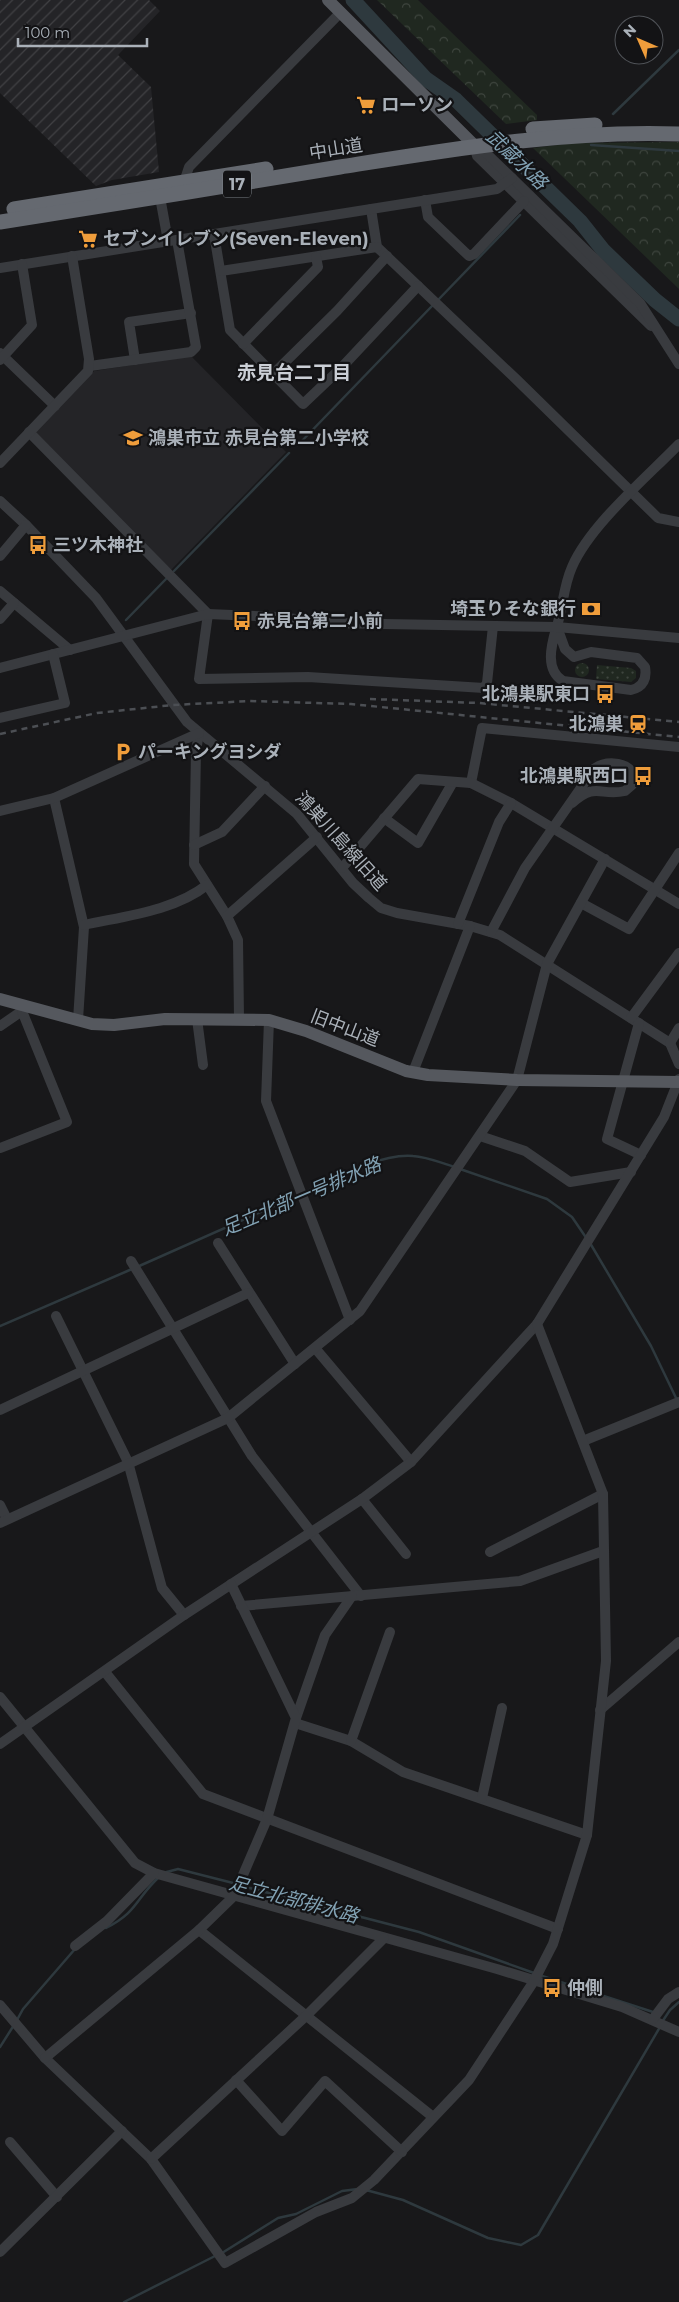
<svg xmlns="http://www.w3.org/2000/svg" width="679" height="2302" font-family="Montserrat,'Noto Sans JP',sans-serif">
<defs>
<pattern id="industrial-furrows" width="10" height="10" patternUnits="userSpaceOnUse" patternTransform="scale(1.25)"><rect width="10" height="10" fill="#242427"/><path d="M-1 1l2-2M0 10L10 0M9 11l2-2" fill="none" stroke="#414144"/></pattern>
<pattern id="grass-dots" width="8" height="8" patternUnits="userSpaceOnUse" patternTransform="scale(1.25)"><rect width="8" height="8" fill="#202820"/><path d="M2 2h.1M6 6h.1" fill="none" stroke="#3e453e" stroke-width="1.8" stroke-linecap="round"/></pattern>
<pattern id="park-crowns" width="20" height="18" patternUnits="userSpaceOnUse" patternTransform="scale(1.25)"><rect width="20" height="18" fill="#202820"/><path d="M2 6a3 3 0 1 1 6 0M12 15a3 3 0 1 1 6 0" fill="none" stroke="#3e453e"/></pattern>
</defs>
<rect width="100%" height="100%" fill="#18181a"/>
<path fill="#242427" d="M 191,356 L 286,452 L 170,571 L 36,435 L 37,430 L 94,371 Z"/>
<path fill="url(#industrial-furrows)" d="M 0,0 L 149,0 L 160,11 L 118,55 L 151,87 L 159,172 L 112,180 L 96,186 L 0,93 Z"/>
<g fill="url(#grass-dots)">
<circle cx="582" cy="670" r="7"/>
<path d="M 597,665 L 631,668 L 636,671 L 636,678 L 631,682 L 596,679 Z"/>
</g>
<g fill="url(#park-crowns)">
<path d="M 377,0 L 418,0 L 537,115 L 537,120 L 506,124 Z"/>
<path d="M 679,142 L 679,289 L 533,148 L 573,143 Z"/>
</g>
<path fill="#202820" d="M 679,221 L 679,245 L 667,234 Z"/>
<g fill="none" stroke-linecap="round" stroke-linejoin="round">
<g stroke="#2e393e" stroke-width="2.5">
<path d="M 613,114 L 679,50"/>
<path d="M 591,145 L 679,151"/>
<path d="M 439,299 L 520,215"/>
<path d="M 298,445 L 432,306"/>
<path d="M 174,571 L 289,453"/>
<path d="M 126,620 L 166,579"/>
<path d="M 460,1169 L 547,1199 L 572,1217 L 587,1239"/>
<path d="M 304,1193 C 334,1179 380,1153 413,1156 C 428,1157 441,1163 455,1167"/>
<path d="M 590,1243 L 651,1346 L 677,1400"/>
<path d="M 137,1267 L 299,1195"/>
<path d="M 0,1326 L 132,1269"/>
<path d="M 163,1873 L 178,1869 L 237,1884"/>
<path d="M 242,1886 L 419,1932 L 534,1973"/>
<path d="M 106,1928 C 138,1912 136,1898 159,1877"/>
<path d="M 539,1975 L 653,2012"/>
<path d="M 17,2020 L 23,2009 L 75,1949"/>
<path d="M 662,2022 L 670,2010 L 679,2002"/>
<path d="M 0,2047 L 14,2025"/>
<path d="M 366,2190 L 403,2200 L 488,2238 L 521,2245 L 538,2235 L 660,2027"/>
<path d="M 222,2253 L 278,2218 L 296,2214 L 342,2191 L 358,2189"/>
<path d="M 124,2302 L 217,2255"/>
</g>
<path stroke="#2e393e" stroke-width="15" d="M 353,0 L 426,79 L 456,100 L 580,221 L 603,250 L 655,300 L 679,319"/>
<g stroke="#393b3f" stroke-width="10">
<path d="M 474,145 L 477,156 L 651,326"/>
<path d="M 474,146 L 486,153 L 512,178 L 640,303 L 679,364"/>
<path d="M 184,182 L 189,167 L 341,12"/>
<path d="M 160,197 L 168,241"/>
<path d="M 425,200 L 428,217 L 469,256 L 474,254 L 524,201"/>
<path d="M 371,209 L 377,247 L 516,379 L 658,518 L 679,522"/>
<path d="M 214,234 L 230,330 L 303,404 L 343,366 L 418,286"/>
<path d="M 0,268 L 497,189 L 512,178"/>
<path d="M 221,271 L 377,247"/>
<path d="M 243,344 L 318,267 L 316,257"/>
<path d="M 0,353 L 55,406"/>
<path d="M 0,360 L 32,325 L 22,264"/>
<path d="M 135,360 L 129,322 L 191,313"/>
<path d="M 90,366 L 191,352 L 196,347 L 177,240"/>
<path d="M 273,374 L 337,311 L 387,256"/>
<path d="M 29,432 L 208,614 L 199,679 L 308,677 L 484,688 L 487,683 L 493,626"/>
<path d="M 0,463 L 88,371 L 89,359 L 72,256"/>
<path d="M 0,501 L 26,525 L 96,598 L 187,722 L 297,814 L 353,883 L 369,898 L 381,908 L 397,913 L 470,926 L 500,935 L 670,1043 L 679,1064"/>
<path d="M 0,556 L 26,525"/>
<path d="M 0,591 L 70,650"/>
<path d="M 0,619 L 14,603"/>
<path d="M 557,627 L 565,649 L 574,657 L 591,652 L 637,658 L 645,667 C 647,678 644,687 631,690 L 563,681 C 545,670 551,646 556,629 C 563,609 563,587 572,567 C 590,525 647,477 679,444"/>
<path d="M 0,668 L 208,614 L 278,617 L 330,623 L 557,627 L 679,638"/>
<path d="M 0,718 L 65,703 L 53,654"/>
<path d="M 199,733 L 196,751 L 194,864 L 227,916 L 238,940 L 239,1018"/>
<path d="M 471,783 L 482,728 L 679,747"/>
<path d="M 54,798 L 84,927 L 78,1020"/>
<path d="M 0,811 L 54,798 L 199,733"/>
<path d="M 384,818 L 418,843 L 453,782"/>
<path d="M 194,845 L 222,832 L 265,786"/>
<path d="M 342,868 L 418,779 L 471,783 L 511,803 L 679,904"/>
<path d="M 581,903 L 629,929 L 679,853"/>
<path d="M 227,916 L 317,837"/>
<path d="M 458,924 L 499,822 L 511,803"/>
<path d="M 84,925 C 125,916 174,911 207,885"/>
<path d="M 491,932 L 525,868 L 594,769 C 604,761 624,761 632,772 L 632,785 L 625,791 C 600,797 597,781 572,803"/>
<path d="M 631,1018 L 679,953"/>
<path d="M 197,1019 L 203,1065"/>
<path d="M 269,1020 L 266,1101 L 350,1320"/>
<path d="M 639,1023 L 607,1139 L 641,1155"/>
<path d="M 0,1026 L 22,1011 L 23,1007"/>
<path d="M 670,1043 L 679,1028"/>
<path d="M 413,1072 L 470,926"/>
<path d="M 480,1136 L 525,1151 L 570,1182 L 631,1172"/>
<path d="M 0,1148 L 67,1122 L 22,1011"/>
<path d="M 218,1243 L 295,1364"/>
<path d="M 131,1261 L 252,1456 L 361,1596"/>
<path d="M 56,1316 L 128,1462 L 162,1588 L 184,1615"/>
<path d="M 315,1348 L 411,1462"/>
<path d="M 0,1410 L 248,1293"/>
<path d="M 583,1441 L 679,1402"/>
<path d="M 362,1499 L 406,1554"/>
<path d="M 0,1505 L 7,1519"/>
<path d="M 0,1523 L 228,1418 L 360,1311 L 517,1080 L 547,964 L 605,859"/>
<path d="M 490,1552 L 603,1494"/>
<path d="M 241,1606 L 520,1581 L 603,1551"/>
<path d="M 105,1672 L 203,1794 L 558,1929"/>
<path d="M 0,1697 L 135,1863 L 154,1873 L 497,1969 L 622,2007 L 679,2032"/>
<path d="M 600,1710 L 679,1642"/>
<path d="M 296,1718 L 325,1635 L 352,1596"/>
<path d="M 295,1723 L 351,1741 L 403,1772 L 587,1835"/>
<path d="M 351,1741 L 390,1632"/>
<path d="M 0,1744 L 184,1615 L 362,1499 L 411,1462 L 537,1324 L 664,1117 L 679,1079"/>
<path d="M 482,1798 L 502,1708"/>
<path d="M 199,1930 L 433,2117"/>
<path d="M 75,1946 L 107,1921 L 154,1873"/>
<path d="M 0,2005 L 45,2058 L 151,2159 L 225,2263 L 316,2212 L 352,2198 L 374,2180 L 469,2080 L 534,1981 L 553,1944 L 587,1835 L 606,1661 L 603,1494 L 537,1324"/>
<path d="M 653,2019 L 668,1999 L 679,1992"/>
<path d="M 45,2058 L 199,1930 L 234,1896 L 267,1819 L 296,1718 L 231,1584"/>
<path d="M 236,2080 L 282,2131 L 325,2081 L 402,2152"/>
<path d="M 10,2142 L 57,2197"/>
<path d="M 151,2159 L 307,2015 L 384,1938"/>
<path d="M 0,2252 L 122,2131"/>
</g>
<g stroke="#55585e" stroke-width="12">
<path d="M 328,0 L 474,145"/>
<path d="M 0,999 L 92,1024 L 114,1025 L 165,1019 L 269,1020 L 306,1031 L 406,1071 L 428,1075 L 517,1080 L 679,1082"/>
</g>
<g stroke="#656970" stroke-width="15">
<path d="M 533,129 L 595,125"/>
<path d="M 14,209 L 266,169"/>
<path d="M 0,222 C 113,204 227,186 340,167 C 453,149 564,130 679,134"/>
</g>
<g stroke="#4c4f54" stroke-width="2.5" stroke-dasharray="6 5" stroke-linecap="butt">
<path d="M 370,699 L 479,703 L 679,722"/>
<path d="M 0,734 L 97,713 L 173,705 L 250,701 L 351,704 L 679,737"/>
</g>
</g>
<defs>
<g id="supermarket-bare" transform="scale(1.5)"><path d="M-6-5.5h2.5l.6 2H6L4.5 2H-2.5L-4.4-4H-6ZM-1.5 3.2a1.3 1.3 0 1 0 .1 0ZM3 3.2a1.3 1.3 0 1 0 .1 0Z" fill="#ef9d3b" stroke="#131315" stroke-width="2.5" paint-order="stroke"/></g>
<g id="school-bare" transform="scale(1.5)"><path d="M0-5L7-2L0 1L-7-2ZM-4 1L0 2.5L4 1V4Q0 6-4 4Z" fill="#ef9d3b" stroke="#131315" stroke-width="2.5" paint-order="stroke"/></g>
<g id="bus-bare" transform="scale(1.5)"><path d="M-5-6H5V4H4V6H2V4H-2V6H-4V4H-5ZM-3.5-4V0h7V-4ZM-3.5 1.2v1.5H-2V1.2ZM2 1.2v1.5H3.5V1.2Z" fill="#ef9d3b" stroke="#131315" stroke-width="2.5" paint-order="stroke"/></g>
<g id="bank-bare" transform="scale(1.5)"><path d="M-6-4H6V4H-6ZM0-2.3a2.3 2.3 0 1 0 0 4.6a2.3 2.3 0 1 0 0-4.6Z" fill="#ef9d3b" stroke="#131315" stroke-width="2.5" paint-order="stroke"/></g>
<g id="station-bare" transform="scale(1.5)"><path d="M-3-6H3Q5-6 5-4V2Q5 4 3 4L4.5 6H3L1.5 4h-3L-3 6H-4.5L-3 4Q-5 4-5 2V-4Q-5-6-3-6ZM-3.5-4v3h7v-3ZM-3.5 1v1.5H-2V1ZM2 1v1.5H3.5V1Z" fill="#ef9d3b" stroke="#131315" stroke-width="2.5" paint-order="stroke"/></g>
<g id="parking-bare" transform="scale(1.5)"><path d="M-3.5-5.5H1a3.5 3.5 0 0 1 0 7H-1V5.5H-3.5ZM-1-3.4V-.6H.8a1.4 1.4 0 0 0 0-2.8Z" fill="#ef9d3b" stroke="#131315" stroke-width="2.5" paint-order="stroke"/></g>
</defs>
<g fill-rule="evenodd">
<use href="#supermarket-bare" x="366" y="105"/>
<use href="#supermarket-bare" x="88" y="239"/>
<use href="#school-bare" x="133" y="438"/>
<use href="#bus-bare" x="38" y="545"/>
<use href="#bank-bare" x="591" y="609"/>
<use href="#bus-bare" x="242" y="621"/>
<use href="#bus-bare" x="605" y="694"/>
<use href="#station-bare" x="638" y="724"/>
<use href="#parking-bare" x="123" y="752"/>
<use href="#bus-bare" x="643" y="776"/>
<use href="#bus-bare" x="552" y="1988"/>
</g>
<g text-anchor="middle" stroke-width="4.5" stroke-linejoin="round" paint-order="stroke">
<rect fill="#131315" stroke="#7d8288" stroke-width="1" x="223" y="170.5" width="28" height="27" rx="4"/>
<g font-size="16" font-weight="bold" fill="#aab1b9">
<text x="237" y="190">17</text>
</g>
<g font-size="18" font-weight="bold" fill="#aab1b9" stroke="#131315" text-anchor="start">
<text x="381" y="111">ローソン</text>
<text x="103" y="245">セブンイレブン(Seven-Eleven)</text>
<text x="148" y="444">鴻巣市立 赤見台第二小学校</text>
<text x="53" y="551">三ツ木神社</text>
<text x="576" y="615" text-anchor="end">埼玉りそな銀行</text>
<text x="257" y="627">赤見台第二小前</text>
<text x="590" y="700" text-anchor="end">北鴻巣駅東口</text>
<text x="623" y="730" text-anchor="end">北鴻巣</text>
<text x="138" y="758">パーキングヨシダ</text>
<text x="628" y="782" text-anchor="end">北鴻巣駅西口</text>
<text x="567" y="1994">仲側</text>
</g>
<g font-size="18" fill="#aab1b9" stroke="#131315">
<text transform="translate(336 149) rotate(-9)" y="6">中山道</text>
<text transform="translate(341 841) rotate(48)" y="6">鴻巣川島線旧道</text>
<text transform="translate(345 1028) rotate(21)" y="6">旧中山道</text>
</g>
<g font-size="19" font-style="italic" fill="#82a2b4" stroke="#131315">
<text transform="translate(517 159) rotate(44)" y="7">武蔵水路</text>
<text transform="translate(301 1196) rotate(-23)" y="7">足立北部一号排水路</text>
<text transform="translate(294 1899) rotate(15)" y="7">足立北部排水路</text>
</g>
<g font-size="19" font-weight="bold" fill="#cbcfd6" stroke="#131315">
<text x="294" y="379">赤見台二丁目</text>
</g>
</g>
<g transform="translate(639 40) rotate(315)"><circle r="24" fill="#131315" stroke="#4f5257"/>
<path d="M0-4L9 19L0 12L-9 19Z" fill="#ef9d3b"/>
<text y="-8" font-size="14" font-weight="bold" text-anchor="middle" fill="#aab1b9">N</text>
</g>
<path d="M18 38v8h129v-8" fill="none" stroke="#aab1b9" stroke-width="2.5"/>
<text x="25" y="38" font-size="15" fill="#aab1b9" stroke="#131315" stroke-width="4" paint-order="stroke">100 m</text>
</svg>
